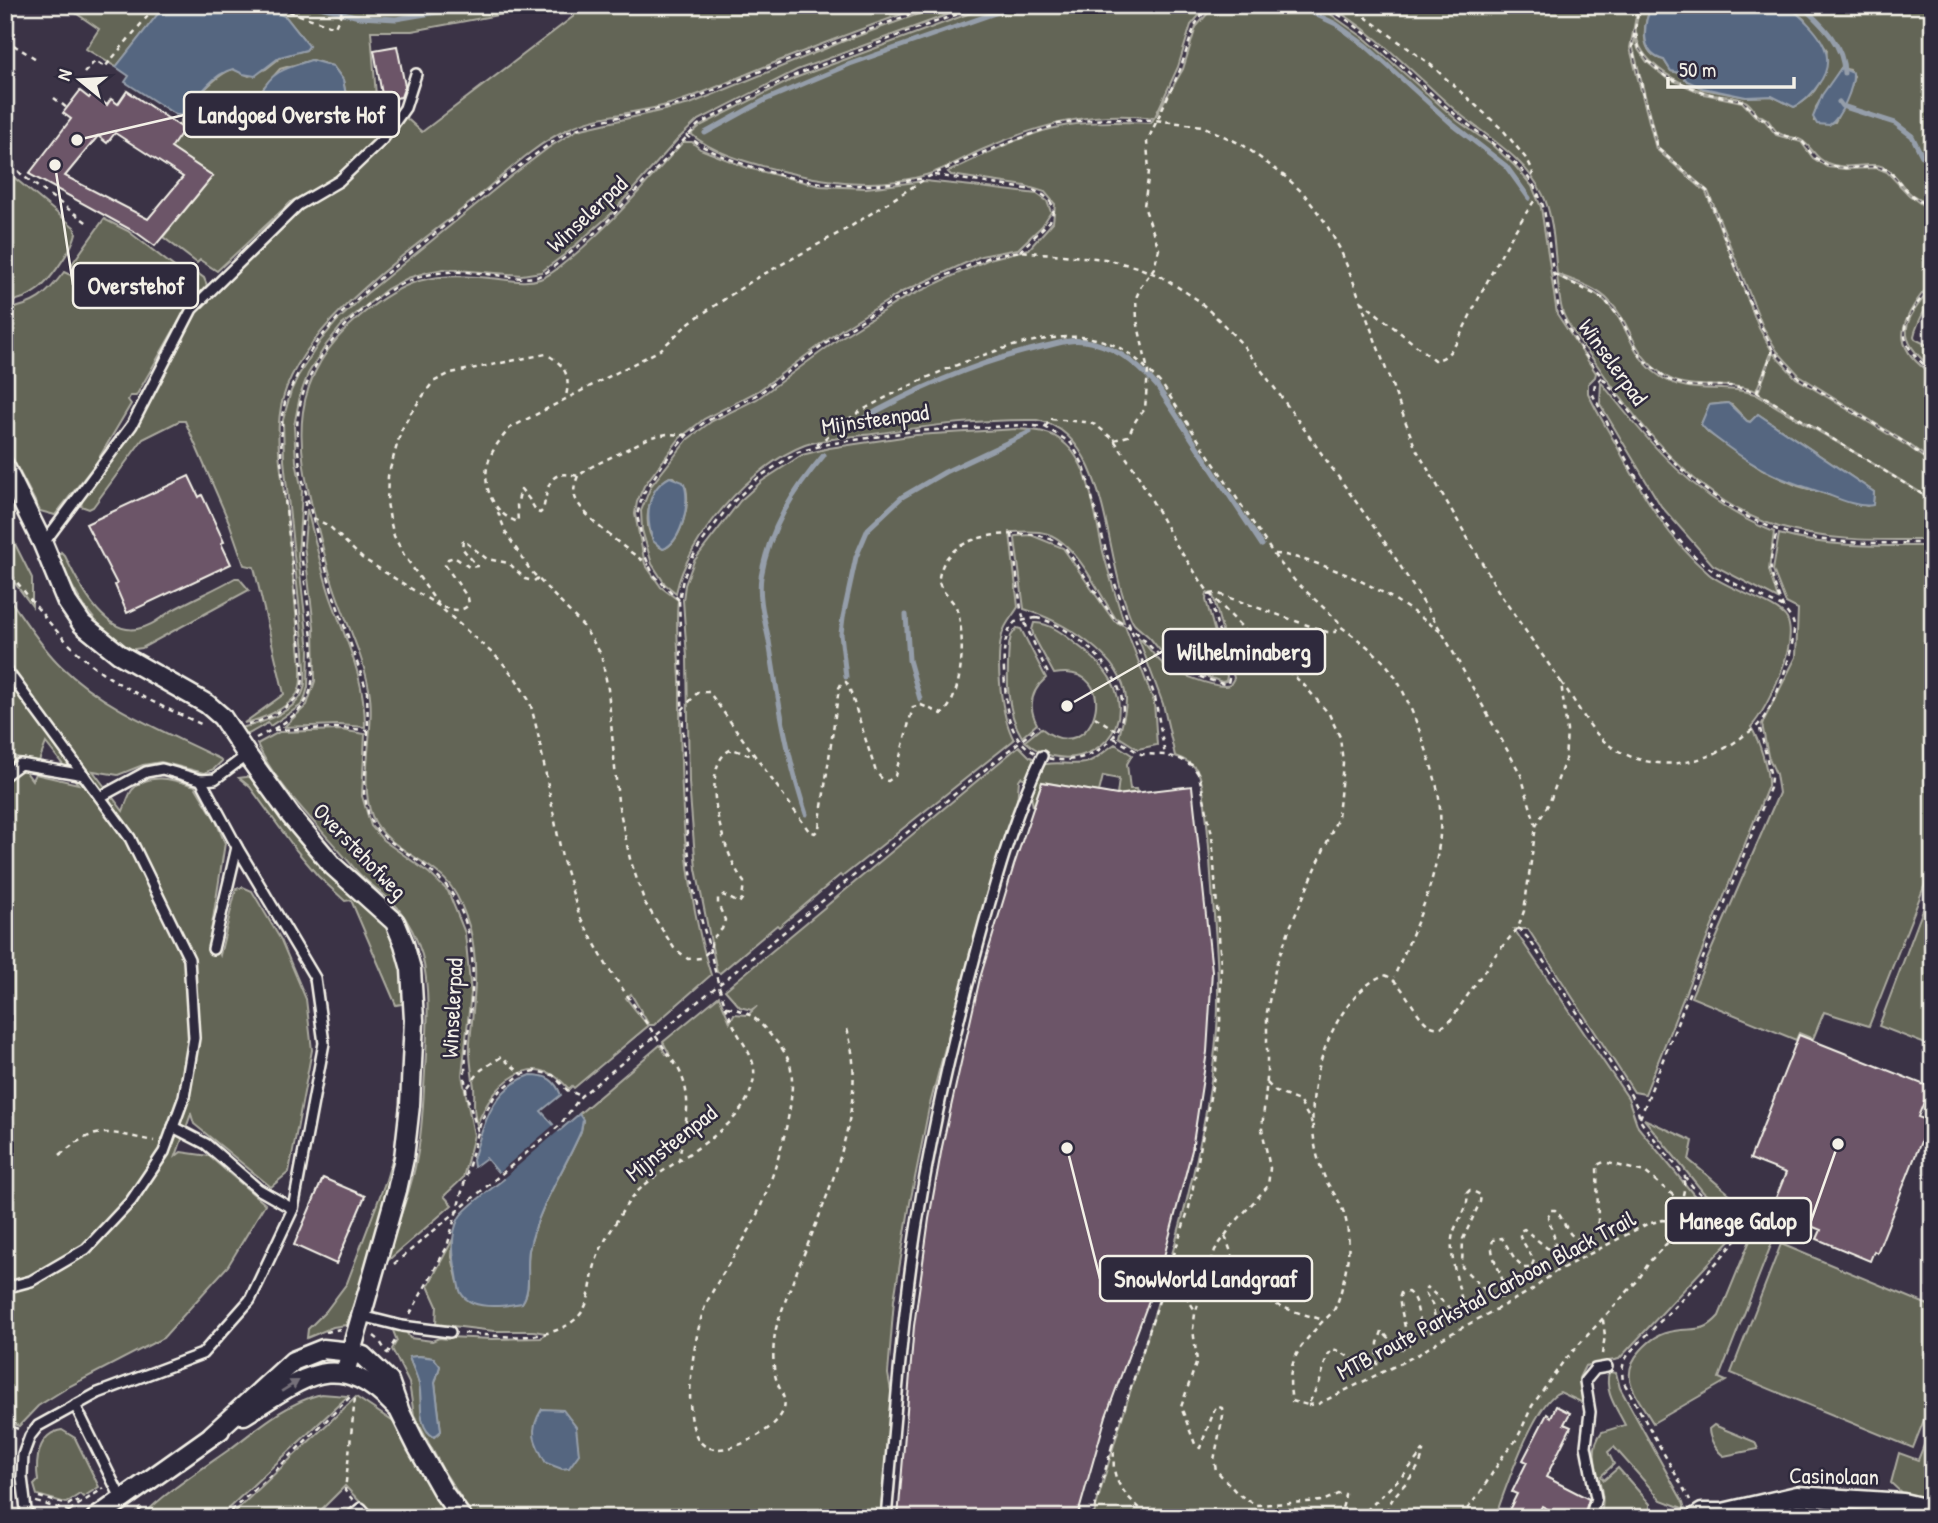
<svg xmlns="http://www.w3.org/2000/svg" width="1938" height="1523" font-family="'Patrick Hand',sans-serif">
<rect width="100%" height="100%" fill="#3b3346"/>
<filter id="ink" filterUnits="userSpaceOnUse"><feTurbulence type="fractalNoise" baseFrequency=".0143" numOctaves="2"/><feDisplacementMap in="SourceGraphic" scale="14" xChannelSelector="R" yChannelSelector="G"/><feConvolveMatrix kernelMatrix="1 2 1 2 8 2 1 2 1" color-interpolation-filters="sRGB"/></filter>
<g filter="url(#ink)">
<g fill="#646557" stroke="#acaba0" stroke-width="2" fill-rule="evenodd">
<path d="M 64,5 L 165,5 L 116,67 L 86,49 L 99,29 Z"/>
<path d="M 261,5 L 552,5 L 412,31 L 371,31 L 379,135 L 337,177 L 292,201 L 217,271 L 200,260 L 197,263 L 163,237 L 213,176 L 171,148 C 173,141 175,132 178,126 C 187,107 214,75 233,69 L 249,76 L 266,69 L 285,54 L 306,50 L 309,46 L 286,17 ZM 312,60 L 333,66 L 343,80 L 347,100 L 340,110 L 330,117 C 308,112 280,108 263,93 L 264,87 L 280,69 Z"/>
<path d="M 573,5 L 927,5 C 872,25 818,45 764,67 C 733,79 703,95 670,104 C 637,114 600,113 568,129 C 532,146 502,177 471,202 C 412,250 304,322 283,398 C 272,440 284,482 288,524 C 293,572 296,619 301,666 C 301,676 302,686 297,694 C 287,709 261,720 244,723 L 284,694 L 254,567 L 244,565 L 229,522 L 185,421 L 179,421 L 143,439 L 93,507 L 89,509 L 81,506 L 83,497 L 135,426 L 195,311 L 299,208 L 341,184 L 404,116 L 422,132 L 574,16 Z"/>
<path d="M 943,5 L 974,5 L 797,70 L 697,121 L 678,139 L 611,214 L 564,255 L 541,272 L 522,275 L 444,269 L 428,272 L 408,278 L 387,289 L 342,325 L 326,345 L 308,374 L 300,396 L 294,426 L 296,461 L 302,491 L 298,556 L 309,650 L 308,687 L 304,701 L 300,706 L 270,726 L 268,723 L 245,736 L 240,728 C 258,725 293,712 302,694 C 308,682 304,664 304,651 L 284,460 L 283,420 L 291,391 L 298,376 L 321,340 L 336,322 L 366,294 L 510,177 L 548,148 L 577,130 L 690,104 L 844,41 Z"/>
<path d="M 992,5 L 1203,5 L 1203,11 L 1191,25 L 1178,67 L 1155,117 L 1183,69 L 1196,27 L 1208,13 L 1209,5 L 1312,5 L 1329,13 L 1367,40 L 1458,121 L 1492,145 L 1515,166 L 1532,186 L 1541,207 L 1557,314 L 1596,373 L 1595,377 L 1588,384 L 1588,393 C 1597,413 1609,431 1619,450 C 1645,498 1667,538 1709,574 C 1726,589 1779,603 1787,619 C 1799,644 1768,708 1751,727 C 1759,740 1769,771 1768,786 L 1645,1094 L 1634,1092 L 1528,929 L 1514,929 L 1628,1098 L 1638,1127 L 1698,1200 L 1735,1235 L 1619,1359 L 1585,1366 L 1579,1378 L 1583,1403 L 1560,1392 C 1535,1400 1504,1492 1495,1518 L 1093,1518 C 1136,1356 1203,1197 1217,1029 C 1221,972 1213,915 1210,859 C 1208,839 1206,791 1199,774 C 1195,764 1184,759 1175,756 L 1163,704 L 1138,637 C 1147,645 1153,655 1161,662 C 1172,672 1218,690 1230,685 L 1234,678 L 1213,595 L 1207,593 L 1206,600 L 1227,676 L 1226,681 L 1222,682 C 1204,675 1182,671 1168,658 C 1161,653 1156,645 1150,638 C 1145,633 1139,629 1134,624 C 1129,617 1127,607 1124,599 C 1105,545 1105,433 1037,420 C 982,419 927,426 873,434 C 850,437 826,438 805,445 C 752,465 687,538 676,593 L 665,584 L 652,564 L 642,530 L 641,511 L 651,486 L 688,439 L 712,421 L 757,399 L 840,338 L 901,300 L 989,259 L 1029,249 L 1053,222 L 1055,204 L 1045,192 L 1025,186 L 951,175 L 948,172 C 984,155 1029,131 1069,125 C 1096,121 1124,122 1151,123 L 1154,118 C 1094,110 1040,124 984,149 C 965,157 946,169 926,175 C 877,190 822,182 774,169 C 746,162 713,153 691,134 L 700,126 L 795,78 ZM 670,477 L 674,477 L 686,488 C 690,505 681,543 663,549 C 637,535 647,488 670,477 Z"/>
<path d="M 1327,5 L 1640,5 L 1637,11 L 1630,48 L 1656,149 L 1706,192 L 1759,328 L 1772,351 L 1756,391 C 1727,380 1693,392 1667,377 C 1630,355 1635,327 1609,301 C 1596,287 1574,281 1557,274 C 1554,248 1554,218 1543,195 C 1525,157 1485,136 1455,110 C 1414,74 1375,31 1327,5 Z"/>
<path d="M 1643,5 L 1652,5 C 1643,24 1638,54 1664,60 L 1671,71 L 1680,73 L 1687,81 L 1703,89 L 1746,97 L 1772,96 L 1794,107 C 1819,95 1824,76 1827,50 L 1804,19 L 1787,5 L 1933,5 L 1933,210 C 1926,203 1919,199 1911,194 C 1898,184 1894,166 1875,165 C 1859,164 1842,170 1827,163 C 1816,159 1813,149 1804,142 C 1798,136 1786,138 1779,133 C 1773,130 1771,121 1765,118 C 1758,113 1761,119 1756,113 C 1752,108 1751,104 1745,101 C 1736,96 1724,97 1714,95 C 1676,84 1615,54 1643,5 ZM 1841,68 L 1850,70 L 1854,76 L 1849,93 L 1835,122 L 1814,121 L 1816,107 Z"/>
<path d="M 1635,37 L 1638,49 L 1647,62 L 1665,77 L 1704,94 L 1742,102 L 1755,116 L 1765,121 L 1776,135 L 1801,142 L 1813,158 L 1827,167 L 1845,169 L 1877,168 L 1887,172 L 1909,195 L 1933,213 C 1933,233 1936,257 1933,278 C 1932,284 1925,290 1921,295 C 1895,330 1896,350 1933,375 L 1933,462 L 1910,445 L 1800,376 L 1777,351 L 1763,327 L 1708,191 L 1658,148 L 1633,47 Z"/>
<path d="M 683,142 L 692,142 L 700,149 L 748,168 L 820,186 L 866,188 L 925,181 L 972,186 L 1037,194 L 1047,201 L 1051,212 L 1042,226 L 1018,249 L 981,256 L 902,292 L 842,329 L 758,391 L 704,419 L 680,438 L 644,486 L 637,502 L 635,514 L 645,564 L 661,587 L 678,600 C 675,626 679,654 680,680 C 680,778 681,881 711,975 L 654,1025 L 649,1025 L 631,994 L 626,998 L 648,1026 L 574,1088 L 572,1086 L 569,1089 C 533,1046 492,1084 477,1125 C 472,1111 475,1101 474,1087 C 472,1072 469,1058 470,1043 C 473,1004 480,968 470,929 C 466,916 460,899 452,888 C 432,859 386,850 372,816 C 358,781 376,728 369,689 C 363,656 347,624 336,593 C 328,571 323,548 317,525 C 294,442 288,377 360,316 C 405,278 433,272 490,278 C 506,279 525,284 540,279 C 552,275 562,264 572,257 C 613,223 647,182 683,142 Z"/>
<path d="M 5,170 L 74,227 L 76,233 C 73,248 49,283 36,291 C 27,298 16,301 5,303 Z"/>
<path d="M 104,219 L 128,231 L 186,276 L 193,270 L 204,278 L 207,285 L 183,314 L 136,396 L 130,396 L 128,400 L 131,404 L 96,463 L 55,515 L 40,511 L 5,444 L 5,310 C 35,305 46,296 64,272 L 77,278 L 82,271 L 72,264 Z"/>
<path d="M 1557,276 C 1572,283 1593,289 1605,301 C 1630,325 1629,356 1661,377 C 1690,396 1724,383 1755,394 L 1894,476 L 1933,502 L 1933,540 C 1881,540 1829,542 1779,527 C 1699,503 1641,428 1595,362 C 1585,347 1570,331 1563,313 C 1559,302 1559,288 1557,276 ZM 1726,403 L 1732,405 L 1747,421 L 1750,422 L 1758,414 L 1874,492 L 1873,503 L 1867,506 L 1798,486 L 1762,470 L 1709,433 L 1701,424 L 1710,405 Z"/>
<path d="M 1933,287 C 1933,301 1918,317 1914,336 L 1915,339 L 1933,348 L 1933,369 C 1894,337 1902,322 1933,287 Z"/>
<path d="M 1773,353 L 1796,378 L 1909,447 L 1933,465 L 1933,500 L 1758,393 Z"/>
<path d="M 1601,382 C 1649,444 1699,503 1774,532 L 1769,570 L 1778,599 L 1713,565 L 1661,506 L 1600,404 Z"/>
<path d="M 1017,429 C 1034,430 1049,430 1063,442 C 1093,465 1095,524 1105,559 C 1111,580 1117,601 1124,622 L 1116,619 C 1100,595 1077,544 1048,534 C 1036,530 1023,532 1010,532 L 1018,607 C 1013,616 1005,623 1002,635 C 995,662 1001,716 1014,740 L 842,877 L 840,875 L 779,927 L 777,925 L 720,973 L 717,972 L 696,869 L 689,783 L 687,657 L 683,600 L 685,585 L 694,561 L 740,501 L 762,481 L 802,455 L 829,448 L 916,435 Z"/>
<path d="M 307,509 C 315,539 321,569 331,598 C 347,643 365,678 365,727 L 339,725 L 284,727 L 307,705 L 315,681 L 314,627 L 304,545 Z"/>
<path d="M 5,524 L 32,578 L 32,606 L 5,570 Z"/>
<path d="M 1779,534 C 1829,548 1881,546 1933,546 L 1933,864 L 1869,1026 L 1824,1012 L 1813,1039 L 1799,1033 L 1796,1040 L 1691,997 L 1779,793 L 1776,774 L 1768,756 L 1762,724 L 1796,657 L 1798,609 L 1786,603 L 1773,570 Z"/>
<path d="M 1031,535 L 1063,548 L 1114,621 L 1125,626 L 1154,702 L 1157,745 L 1138,749 L 1119,737 C 1122,724 1126,712 1126,699 C 1123,656 1061,620 1024,609 L 1015,539 L 1016,536 Z"/>
<path d="M 61,552 L 65,556 C 77,581 103,635 137,629 C 151,627 160,618 171,611 C 192,599 214,590 235,578 L 239,578 L 249,590 L 142,648 L 128,650 C 94,626 74,596 59,557 Z"/>
<path d="M 5,593 C 23,617 40,646 61,666 C 105,709 166,732 220,759 L 222,761 L 214,769 L 204,773 L 161,762 L 143,765 L 118,775 L 93,771 L 123,811 C 126,804 128,796 132,790 C 148,771 175,780 195,786 L 216,821 L 225,843 L 211,932 L 220,955 L 236,889 L 243,887 L 252,891 L 281,940 L 306,999 L 312,1050 L 289,1172 L 271,1187 L 194,1124 L 191,1114 L 176,1156 L 181,1152 L 209,1156 L 265,1204 L 228,1266 L 163,1338 L 70,1386 L 38,1406 L 19,1426 L 5,1420 ZM 46,743 L 78,784 L 35,774 L 32,780 L 15,757 L 39,761 Z"/>
<path d="M 1034,623 C 1049,622 1065,635 1076,644 C 1091,655 1108,671 1115,688 C 1136,743 1068,781 1025,741 L 1041,728 C 1096,773 1125,661 1054,674 L 1034,637 L 1032,630 Z"/>
<path d="M 1017,628 L 1021,629 L 1046,678 C 1031,691 1028,707 1037,724 L 1022,737 C 1005,710 1007,675 1009,645 L 1011,636 Z"/>
<path d="M 341,730 L 365,734 L 362,796 L 371,826 L 383,840 L 429,873 L 448,891 L 465,933 L 471,993 L 462,1075 L 474,1135 L 463,1178 L 444,1196 L 452,1205 L 385,1263 C 394,1231 408,1200 415,1167 C 422,1136 423,1104 425,1072 C 427,1034 431,992 422,955 C 417,938 409,922 398,908 C 385,893 367,884 355,869 C 324,831 278,789 257,744 L 279,732 Z"/>
<path d="M 1115,744 L 1132,755 L 1127,764 L 1130,789 L 1136,789 L 1137,792 L 1117,795 L 1119,779 L 1103,776 L 1099,792 L 1042,782 L 1033,807 L 1030,790 L 1039,766 C 1052,760 1070,766 1085,763 C 1097,760 1105,750 1115,744 Z"/>
<path d="M 1019,746 L 1030,757 L 1036,759 L 1026,779 L 1021,777 L 1019,780 L 1017,804 L 977,928 L 929,1108 L 910,1203 L 894,1300 L 888,1374 L 892,1396 L 880,1518 L 474,1518 L 443,1470 L 414,1415 L 409,1383 L 392,1349 L 397,1341 L 392,1328 L 405,1330 L 410,1338 L 432,1341 L 439,1338 L 448,1339 L 449,1337 L 492,1339 L 541,1338 L 545,1333 L 534,1331 L 494,1331 L 436,1324 L 437,1306 L 428,1286 L 453,1239 L 452,1257 L 458,1282 L 485,1305 L 522,1303 C 532,1289 526,1267 529,1250 C 538,1207 564,1171 581,1131 L 583,1120 L 579,1114 L 660,1045 L 666,1054 L 669,1053 L 663,1042 L 719,996 L 730,1022 L 734,1014 L 748,1015 L 757,1006 L 751,1010 L 740,1007 L 725,990 ZM 418,1356 L 429,1357 L 440,1366 L 435,1383 L 441,1431 L 434,1437 C 417,1423 423,1403 419,1384 C 417,1375 412,1366 409,1357 Z"/>
<path d="M 253,776 L 387,926 L 400,951 L 407,1003 L 396,1005 L 351,900 L 345,901 L 318,876 L 296,850 L 250,787 L 239,778 Z"/>
<path d="M 1933,883 L 1933,1047 L 1879,1026 Z"/>
<path d="M 1644,1119 L 1693,1141 L 1689,1160 L 1733,1197 L 1747,1222 L 1743,1227 L 1703,1192 Z"/>
<path d="M 394,1153 L 396,1153 L 369,1259 L 346,1325 L 333,1327 L 307,1338 L 308,1329 L 326,1311 L 347,1283 L 386,1180 Z"/>
<path d="M 1753,1233 L 1773,1240 L 1719,1378 L 1726,1381 L 1653,1423 C 1638,1397 1616,1377 1641,1350 C 1651,1339 1660,1333 1674,1331 C 1695,1327 1703,1334 1719,1316 Z"/>
<path d="M 1781,1244 L 1933,1307 L 1933,1397 L 1913,1448 L 1731,1373 Z"/>
<path d="M 1609,1372 L 1616,1373 L 1620,1388 L 1683,1502 L 1685,1509 L 1661,1500 L 1614,1447 L 1608,1452 L 1614,1464 L 1601,1476 L 1604,1480 L 1618,1468 L 1650,1504 L 1650,1518 L 1599,1518 C 1613,1490 1581,1458 1602,1432 L 1625,1425 C 1616,1407 1604,1392 1609,1372 Z"/>
<path d="M 321,1394 L 348,1396 L 218,1518 L 140,1518 C 167,1491 199,1471 230,1449 C 258,1428 286,1403 321,1394 Z"/>
<path d="M 356,1397 L 398,1425 L 436,1495 L 451,1518 L 375,1518 L 345,1486 L 313,1518 L 228,1518 Z"/>
<path d="M 1933,1423 L 1933,1486 L 1929,1496 L 1906,1497 L 1891,1483 L 1899,1453 L 1918,1460 Z"/>
<path d="M 1714,1425 L 1755,1442 L 1758,1449 L 1724,1456 C 1716,1451 1709,1438 1709,1429 Z"/>
<path d="M 62,1430 L 75,1438 L 99,1487 L 83,1497 L 80,1494 L 66,1503 L 37,1495 L 34,1485 L 38,1481 C 35,1461 38,1433 62,1430 Z"/>
<path d="M 1787,1504 L 1878,1508 L 1867,1518 L 1734,1518 Z"/>
</g>
<g fill="#556680" stroke="#959eaa" stroke-width="2">
<path d="M 165,5 L 261,5 L 286,17 L 309,46 L 306,50 L 280,57 L 255,76 L 243,74 L 233,69 C 212,74 197,98 185,115 L 176,115 L 125,82 L 129,76 L 116,67 Z"/>
<path d="M 1652,5 L 1787,5 C 1812,25 1843,53 1818,85 C 1812,94 1804,103 1794,107 L 1772,96 L 1746,97 L 1703,88 L 1687,81 L 1680,73 L 1671,71 L 1664,60 C 1639,54 1643,24 1652,5 Z"/>
<path d="M 311,60 L 333,66 L 343,80 L 347,100 L 340,110 L 330,117 C 309,113 276,109 262,92 C 271,70 291,67 311,60 Z"/>
<path d="M 1841,68 L 1853,73 C 1854,87 1841,118 1829,125 L 1817,124 L 1813,117 L 1822,95 Z"/>
<path d="M 1728,403 L 1747,421 L 1750,422 L 1758,414 L 1874,492 L 1873,505 C 1859,508 1839,499 1826,494 C 1783,480 1763,473 1725,445 C 1717,438 1707,433 1701,424 L 1709,405 Z"/>
<path d="M 670,477 L 683,482 C 692,499 682,543 663,549 L 653,541 C 645,517 646,489 670,477 Z"/>
<path d="M 531,1075 C 547,1075 555,1080 561,1095 L 541,1111 L 559,1131 L 579,1114 L 583,1120 L 581,1131 C 564,1171 538,1207 529,1250 C 526,1267 532,1289 522,1303 C 506,1306 471,1311 461,1293 C 457,1284 458,1275 455,1266 C 452,1251 451,1233 459,1218 C 464,1208 494,1187 504,1179 L 486,1158 L 474,1167 L 473,1160 C 483,1125 492,1088 531,1075 Z"/>
<path d="M 418,1356 L 434,1358 L 440,1366 L 435,1383 L 441,1431 L 434,1437 C 416,1427 423,1401 419,1384 C 417,1375 412,1366 409,1357 Z"/>
<path d="M 542,1409 L 563,1410 L 576,1427 L 579,1454 L 569,1468 L 562,1469 L 546,1463 C 534,1442 528,1431 542,1409 Z"/>
</g>
<path fill="#3b3346" d="M 556,1123 L 562,1128 L 499,1182 L 496,1175 Z"/>
<g fill="none" stroke-linecap="round" stroke-linejoin="round">
<g stroke="#959eaa" stroke-width="5">
<path d="M 312,5 L 359,17 L 396,19 L 479,5"/>
<path d="M 1296,5 L 1336,24 L 1366,46 L 1452,124 L 1506,166 L 1529,198"/>
<path d="M 1801,5 C 1821,24 1844,44 1844,73"/>
<path d="M 1839,102 L 1842,106 L 1895,123 L 1912,136 L 1922,156 L 1933,157"/>
<path d="M 705,133 L 765,100 L 850,64 L 1018,5"/>
<path d="M 857,422 C 915,389 976,362 1042,347 C 1056,344 1069,339 1084,341 C 1114,345 1138,364 1157,386 L 1262,545"/>
<path d="M 906,615 L 909,660 L 920,699"/>
<path d="M 846,677 L 841,634 L 843,617 L 856,557 L 868,529 L 902,497 L 945,472 L 1030,432"/>
<path d="M 806,814 C 787,758 778,699 769,641 C 765,621 758,598 761,577 C 769,529 793,491 824,455"/>
</g>
</g>
<g fill="#6c5568" stroke="#f4f1e8" stroke-width="2" fill-rule="evenodd">
<path d="M 397,46 L 405,86 L 401,97 L 383,100 L 374,50 Z"/>
<path d="M 80,91 L 89,98 L 92,94 L 107,105 L 111,99 L 118,104 L 127,91 L 184,129 L 171,148 L 213,176 L 155,246 L 137,233 L 29,174 L 71,119 L 63,113 ZM 115,133 L 183,177 L 148,219 L 65,176 L 98,136 L 107,143 Z"/>
<path d="M 189,476 L 199,497 L 202,495 L 224,542 L 221,543 L 231,564 L 127,613 L 115,585 L 117,584 L 86,524 Z"/>
<path d="M 1042,782 L 1117,795 L 1192,786 L 1212,971 L 1207,1052 L 1192,1150 L 1161,1268 L 1106,1416 L 1077,1518 L 898,1518 L 914,1326 L 929,1219 L 942,1147 L 980,978 L 1014,865 Z"/>
<path d="M 1799,1035 L 1930,1087 L 1918,1117 L 1929,1121 L 1877,1253 L 1874,1251 L 1870,1261 L 1817,1239 L 1821,1230 L 1771,1210 L 1786,1173 L 1750,1159 Z"/>
<path d="M 323,1178 L 365,1196 L 336,1264 L 294,1245 Z"/>
<path d="M 1556,1406 L 1570,1413 L 1564,1424 L 1571,1427 L 1546,1477 L 1589,1499 L 1583,1518 L 1565,1518 L 1542,1506 L 1536,1518 L 1505,1518 L 1517,1494 L 1512,1492 L 1527,1462 L 1523,1460 L 1547,1414 L 1551,1417 Z"/>
</g>
<g fill="none" stroke-linecap="round" stroke-linejoin="round">
<g stroke="#f4f1e8" stroke-width="14">
<g id="service">
<path d="M 43,544 L 132,425 L 192,309 L 298,205 L 339,181 L 383,139 L 405,108 L 416,74"/>
<path d="M 5,668 L 130,838 L 189,959 L 194,1038 L 184,1097 L 164,1152 L 131,1201 L 86,1249 L 31,1281 L 5,1288"/>
<path d="M 5,775 L 20,764 L 84,775"/>
<path d="M 100,797 L 146,772 L 162,769 L 201,780 L 215,779 L 247,755"/>
<path d="M 213,949 L 237,847"/>
<path d="M 173,1127 L 206,1144 L 258,1189 L 293,1209"/>
<path d="M 362,1316 L 402,1326 L 450,1332"/>
<path d="M 75,1405 L 122,1500"/>
<path d="M 27,1518 L 22,1477 L 23,1455 L 30,1436 L 38,1426 L 98,1393 L 202,1354 L 250,1300 L 293,1209 L 324,1043 L 315,978 L 237,847 L 201,780"/>
<path d="M 349,1518 L 361,1508 L 370,1518"/>
<path d="M 886,1518 C 895,1418 902,1316 918,1217 C 932,1129 952,1043 975,957 C 993,890 1012,819 1042,756"/>
<path d="M 1590,1518 L 1596,1498 L 1586,1446 L 1590,1412 L 1585,1381 L 1595,1369 L 1607,1367"/>
</g>
</g>
<g stroke="#f4f1e8" stroke-width="23">
<g id="minor">
<path d="M 5,467 L 43,544 L 67,602 L 82,624 L 119,654 L 207,704 L 222,717 L 247,755 L 291,816 L 333,866 L 395,922 L 404,944 L 411,969 L 414,1020 L 410,1105 L 404,1158 L 397,1190 L 345,1373"/>
<path d="M 244,1415 C 304,1378 336,1345 396,1407"/>
<path d="M 212,1435 L 293,1361 L 323,1349 L 351,1352 L 363,1356 L 389,1381 L 400,1412 L 417,1446 L 443,1492 L 462,1518"/>
<path d="M 96,1518 L 220,1430"/>
<path d="M 1695,1518 L 1702,1513 L 1723,1513 L 1797,1496 L 1903,1503 L 1933,1510"/>
</g>
</g>
<g stroke="#f4f1e8" stroke-width="2.5" stroke-dasharray="5 5" stroke-linecap="butt">
<path d="M 270,5 L 335,27 L 345,5"/>
<path d="M 1320,5 C 1369,27 1405,72 1445,106 C 1473,130 1503,148 1527,176 C 1535,186 1540,197 1544,209 L 1558,305 C 1571,341 1598,372 1622,402 C 1668,462 1724,519 1800,536 C 1843,545 1889,543 1933,543"/>
<path d="M 1349,5 L 1431,65 L 1503,130 L 1528,161 L 1533,171 L 1531,181"/>
<path d="M 1642,5 L 1638,12 L 1632,47 L 1657,148 L 1707,191 L 1748,299 L 1773,350 L 1799,378 L 1907,444 L 1933,464"/>
<path d="M 1636,34 L 1639,48 L 1648,61 L 1665,76 L 1705,93 L 1743,101 L 1756,115 L 1766,120 L 1776,133 L 1802,141 L 1814,157 L 1827,165 L 1845,168 L 1876,167 L 1888,170 L 1910,194 L 1933,211"/>
<path d="M 5,40 L 38,60"/>
<path d="M 84,73 L 95,61 L 105,67 L 157,5"/>
<path d="M 54,98 L 67,108"/>
<path d="M 686,135 C 720,163 805,185 849,185 C 875,186 900,182 925,178"/>
<path d="M 5,156 L 23,176 L 89,224"/>
<path d="M 934,175 L 1027,189 C 1040,192 1049,196 1054,209 L 1050,221 L 1020,251"/>
<path d="M 1554,274 L 1604,299 L 1621,319 L 1642,359 L 1669,380 L 1689,386 L 1730,386 L 1757,392 L 1933,501"/>
<path d="M 1933,284 C 1902,321 1889,338 1933,372"/>
<path d="M 1361,301 L 1434,360 C 1446,359 1450,352 1457,342 C 1482,292 1506,240 1539,194"/>
<path d="M 1602,377 L 1595,384 L 1593,395 C 1620,447 1658,529 1704,564 C 1728,583 1757,594 1784,608"/>
<path d="M 1757,392 L 1773,350"/>
<path d="M 1925,400 L 1933,390"/>
<path d="M 1045,427 L 1051,419 L 1085,422 L 1096,425 L 1114,440 L 1135,470 L 1177,546 L 1209,593 L 1261,647 L 1304,685 L 1329,714 L 1340,737 L 1343,763 L 1338,817 L 1291,925 L 1276,965 L 1267,1012 L 1267,1079 L 1262,1129 L 1270,1168 L 1268,1186 L 1231,1227 L 1215,1250 L 1195,1314 L 1193,1329 L 1197,1361 L 1181,1407 L 1195,1444 L 1200,1448 L 1216,1406 L 1222,1408 L 1223,1416 L 1214,1460 L 1216,1470 L 1238,1494 L 1256,1505 L 1323,1501 L 1340,1493 L 1345,1494 C 1344,1502 1342,1514 1335,1518"/>
<path d="M 687,435 L 667,434 L 651,437 L 591,467 L 578,476 C 547,469 549,485 543,510 L 540,513 L 537,512 L 529,499 L 521,489 L 517,505 L 518,522 C 494,515 480,485 489,460 C 493,448 501,439 510,428 L 660,350 L 690,322 L 755,279 L 850,227 L 928,177 L 974,156 L 1058,124 L 1081,121 L 1107,119 L 1155,120 L 1202,126 L 1243,145 L 1287,178 L 1304,194 L 1325,222 L 1340,249 L 1352,278 L 1415,447 L 1500,594 L 1561,682 L 1567,731 L 1565,760 L 1550,801 L 1536,826"/>
<path d="M 1114,440 L 1128,436 L 1136,420 L 1145,409 L 1148,371 L 1137,320 L 1136,298 L 1141,286 L 1154,268 L 1159,249 L 1144,206 L 1149,172 L 1147,142 L 1180,70 L 1195,25 L 1206,9 L 1206,5"/>
<path d="M 817,445 C 833,432 849,417 868,407 C 924,377 1037,323 1100,340 C 1128,348 1144,365 1163,386 L 1276,558 L 1295,581 L 1338,621 L 1340,626 C 1359,640 1378,653 1392,672 C 1409,696 1435,769 1439,798 C 1441,815 1441,834 1438,851 C 1431,895 1411,937 1394,977"/>
<path d="M 578,476 C 575,483 573,490 575,497 C 582,517 631,553 649,565"/>
<path d="M 498,512 L 506,533 L 530,570 L 583,626 L 601,654 L 608,689 L 618,802 L 630,859 L 645,903 L 674,948 L 688,959 L 701,958 L 710,950 L 712,939 L 722,929 L 725,920 L 718,904 L 718,898 L 723,895 L 739,903 L 742,899 L 744,882 C 725,858 695,765 732,749 L 755,757"/>
<path d="M 313,518 L 329,526 L 362,558 L 439,606 L 501,661 L 516,679 L 530,702 L 538,734 L 562,857 L 579,915 L 608,968 L 678,1068 C 695,1100 684,1126 679,1160"/>
<path d="M 1012,534 L 1021,610 L 1027,628 L 1049,676"/>
<path d="M 1275,554 C 1287,554 1300,559 1312,562 C 1366,579 1396,599 1441,632"/>
<path d="M 5,567 C 30,598 53,631 83,657 C 116,687 161,706 201,724"/>
<path d="M 538,578 L 534,581 L 525,579 L 509,563 L 487,559 L 463,540 L 462,548 L 477,566 L 469,567 L 454,557 L 448,559 L 445,565 L 468,598 L 469,604 C 462,614 449,609 439,606 L 404,555 L 394,536 L 390,520 L 387,502 L 388,476 L 401,431 L 410,414 L 433,382 L 451,373 L 546,354 C 564,364 571,375 566,396"/>
<path d="M 1210,594 L 1216,593 L 1327,632 L 1335,632 L 1340,627"/>
<path d="M 679,600 L 653,574 L 646,558 L 637,515 L 643,494 L 665,461 L 687,435 L 705,422 L 760,393 L 829,341 L 873,313 L 915,289 L 989,257 L 1020,251 L 1105,259 L 1137,267 L 1162,277 L 1198,300 L 1220,321 L 1242,344 L 1279,394 L 1389,548 L 1443,634 L 1521,775 L 1536,826 L 1524,911 L 1518,928 L 1496,954 L 1450,1021 C 1421,1048 1410,981 1384,975 C 1363,983 1344,1008 1334,1028 C 1311,1072 1304,1131 1325,1178 C 1329,1188 1337,1196 1341,1206 C 1349,1222 1350,1246 1347,1263 C 1344,1278 1341,1297 1334,1310 C 1331,1314 1327,1318 1323,1321 C 1298,1348 1285,1363 1292,1401 L 1308,1405 L 1320,1381 L 1327,1356 L 1333,1349 L 1341,1352 L 1367,1369 L 1377,1367 L 1378,1343 L 1382,1331 L 1396,1347 L 1403,1349 L 1409,1346 L 1399,1299 L 1401,1293 L 1408,1292 C 1422,1303 1414,1325 1430,1333 L 1437,1326 L 1432,1304 L 1424,1291 L 1427,1287 L 1453,1311 L 1460,1313 L 1463,1309 C 1460,1286 1450,1263 1452,1239 C 1454,1221 1470,1212 1467,1193 L 1470,1190 L 1481,1195 L 1480,1202 L 1463,1239 L 1462,1267 L 1490,1295 L 1502,1297 C 1509,1275 1487,1260 1493,1240 L 1502,1238 L 1515,1259 L 1524,1268 L 1531,1268 L 1534,1260 L 1520,1237 L 1520,1231 L 1524,1229 L 1547,1248 L 1552,1249 L 1556,1243 L 1548,1217 L 1551,1210 L 1555,1210 C 1567,1221 1566,1241 1586,1240 L 1598,1222 L 1597,1165 L 1604,1162 L 1645,1172 L 1674,1196 L 1682,1206 L 1682,1223 L 1672,1238 L 1650,1261 L 1638,1280 L 1563,1362 L 1532,1406 L 1517,1439 L 1503,1456 L 1480,1493 L 1460,1518"/>
<path d="M 1036,618 C 1059,622 1083,641 1098,657 C 1186,752 1012,811 1006,699 C 1005,676 998,640 1015,622 Z"/>
<path d="M 1561,682 C 1576,701 1589,731 1609,745 C 1651,774 1703,767 1742,737 C 1747,733 1755,729 1759,724 C 1776,704 1792,656 1794,630 C 1795,619 1788,616 1783,607 C 1778,597 1774,582 1771,572 C 1769,559 1775,542 1777,530"/>
<path d="M 682,710 L 698,692 L 709,692 L 809,831 L 815,833 L 819,828 L 839,688 L 842,682 L 846,682 L 849,687 L 876,772 L 883,780 L 888,781 L 895,776 L 913,707 L 921,705 L 942,714 C 964,697 966,631 956,607 C 952,599 943,593 940,585 C 938,580 939,575 941,570 C 948,546 975,537 997,535 C 1022,533 1043,532 1064,546 L 1115,620 C 1139,629 1144,643 1163,658 C 1173,667 1211,682 1225,684 L 1228,683 L 1230,674 L 1209,594"/>
<path d="M 1095,717 L 1117,731"/>
<path d="M 248,724 C 263,722 287,709 297,697 C 303,689 303,678 303,669 L 281,461 L 282,416 L 286,398 L 304,361 L 316,343 L 342,313 L 378,280 L 500,180 L 565,133 L 598,121 L 678,105 L 768,68 L 935,5"/>
<path d="M 274,730 L 336,728 L 368,730"/>
<path d="M 256,738 C 274,729 297,718 307,699 C 323,671 303,584 301,549 C 300,532 303,516 306,500"/>
<path d="M 1114,738 L 1141,754 L 1165,755 L 1180,759 L 1193,766 L 1199,775 L 1212,835 L 1221,965 L 1220,1025 L 1215,1071 L 1189,1208 L 1112,1446 C 1115,1454 1113,1460 1114,1468 C 1116,1490 1136,1504 1150,1518"/>
<path d="M 1518,928 L 1529,939 L 1628,1090 L 1637,1107 L 1640,1120 L 1644,1126 L 1693,1187 L 1743,1233 L 1699,1282 L 1631,1351 C 1623,1361 1621,1368 1623,1381 L 1690,1500"/>
<path d="M 727,1007 C 751,1012 757,1019 773,1038 C 780,1045 787,1055 790,1064 C 800,1103 770,1191 751,1227 C 737,1253 719,1277 706,1304 C 695,1329 677,1430 705,1446 C 725,1458 773,1432 782,1413 C 790,1399 777,1389 775,1374 C 772,1360 773,1335 778,1322 C 806,1235 875,1121 847,1029"/>
<path d="M 1267,1083 L 1276,1092 L 1299,1101 L 1312,1123"/>
<path d="M 468,1087 L 481,1070 L 501,1057 L 522,1074"/>
<path d="M 1640,1118 L 1770,788 L 1771,777 L 1759,724"/>
<path d="M 478,1131 C 472,1112 464,1093 465,1073 C 467,1009 490,942 445,884 L 424,865 L 388,840 L 377,830 L 369,817 L 364,793 L 368,730 L 367,691 L 332,591 L 301,474 C 298,453 295,431 299,409 C 311,350 372,285 432,274 C 462,268 494,276 524,278 L 537,277 L 547,272 L 602,227 L 698,125 L 788,78 L 907,32 L 984,5"/>
<path d="M 60,1155 C 97,1123 110,1133 154,1141"/>
<path d="M 1681,1205 L 1684,1190 L 1684,1178"/>
<path d="M 1225,1236 C 1231,1250 1234,1265 1241,1278 C 1254,1302 1299,1313 1324,1320"/>
<path d="M 1173,1258 L 1182,1290 L 1196,1312"/>
<path d="M 394,1264 L 560,1125 L 581,1096 L 1039,726"/>
<path d="M 410,1314 L 447,1247 L 481,1121 L 495,1095 L 520,1075 L 535,1071 L 553,1075 L 567,1090 L 581,1096"/>
<path d="M 326,1332 L 340,1329"/>
<path d="M 464,1333 C 497,1336 543,1343 572,1322 C 592,1308 589,1286 595,1265 C 598,1253 604,1242 610,1232 C 618,1219 626,1203 637,1192 C 672,1157 749,1131 754,1076 C 756,1058 742,1043 735,1028 C 722,1002 716,975 709,947 C 704,928 698,910 694,891 C 686,848 685,802 684,759 C 682,706 681,653 679,600 L 683,579 L 691,560 L 700,545 L 728,507 L 759,477 L 798,452 L 828,444 L 914,431 L 1025,425 L 1045,427 L 1071,443 L 1084,466 L 1113,578 L 1155,697 L 1165,755"/>
<path d="M 374,1336 L 379,1340 L 387,1353"/>
<path d="M 387,1354 L 395,1341 L 394,1338"/>
<path d="M 1602,1354 L 1605,1336 L 1603,1320"/>
<path d="M 1308,1405 L 1318,1404 L 1419,1354 L 1443,1338 L 1532,1290 L 1555,1272 L 1647,1224 L 1663,1220 L 1681,1223"/>
<path d="M 5,1423 L 18,1429"/>
<path d="M 39,1497 L 68,1505 L 75,1500 L 78,1503"/>
<path d="M 353,1500 L 345,1491 L 355,1398"/>
<path d="M 36,1502 L 69,1511 L 74,1518"/>
<path d="M 5,1510 L 12,1505"/>
<path d="M 69,1511 L 104,1488"/>
<path d="M 131,1518 L 142,1508"/>
<path d="M 223,1518 L 274,1472 L 352,1395"/>
<path d="M 1092,1518 L 1112,1446"/>
<path d="M 1359,1518 L 1407,1471 L 1423,1451 C 1422,1470 1404,1483 1394,1497 C 1389,1504 1387,1510 1384,1518"/>
</g>
<use href="#service" stroke="#2f2a3d" stroke-width="9"/>
<use href="#minor" stroke="#2f2a3d" stroke-width="18"/>
</g>
<defs><path id="oneway-solid" d="M-6-.8H1V-3.2L6.5 0L1 3.2V.8H-6Z" transform="scale(1.75)"/></defs>
<use fill="#747079" href="#oneway-solid" transform="translate(290 1386) rotate(-32)"/>
</g>
<g text-anchor="middle" stroke-width="5" stroke-linejoin="round" paint-order="stroke">
<g font-size="23" fill="#f4f1e8" stroke="#2f2a3d">
<text transform="translate(587 214) rotate(-43)" y="8">Winselerpad</text>
<text transform="translate(1613 362) rotate(54)" y="8">Winselerpad</text>
<text transform="translate(875 419) rotate(-8)" y="8">Mijnsteenpad</text>
<text transform="translate(360 851) rotate(46)" y="8">Overstehofweg</text>
<text transform="translate(452 1008) rotate(-87)" y="8">Winselerpad</text>
<text transform="translate(671 1143) rotate(-38)" y="8">Mijnsteenpad</text>
<text transform="translate(1486 1295) rotate(-28)" y="8">MTB route Parkstad Carboon Black Trail</text>
<text transform="translate(1834 1476) rotate(1)" y="8">Casinolaan</text>
</g>
</g>
<path fill="none" stroke="#f4f1e8" stroke-width="2.5" d="M77 140L184 115M55 165L73 285M1067 706L1163 651M1838 1144L1811 1221M1067 1148L1100 1279"/>
<g fill="#f4f1e8" stroke="#2f2a3d" stroke-width="2.5">
<circle cx="77" cy="140" r="7"/>
<circle cx="55" cy="165" r="7"/>
<circle cx="1067" cy="706" r="7"/>
<circle cx="1838" cy="1144" r="7"/>
<circle cx="1067" cy="1148" r="7"/>
</g>
<g fill="#2f2a3d" stroke="#f4f1e8" stroke-width="2.5">
<rect x="184" y="92" width="215" height="45" rx="7"/>
<rect x="73" y="263" width="125" height="45" rx="7"/>
<rect x="1163" y="629" width="162" height="45" rx="7"/>
<rect x="1666" y="1198" width="145" height="45" rx="7"/>
<rect x="1100" y="1256" width="212" height="45" rx="7"/>
</g>
<g font-size="24" text-anchor="middle" font-weight="bold" fill="#f4f1e8">
<text x="292" y="123">Landgoed Overste Hof</text>
<text x="136" y="294">Overstehof</text>
<text x="1244" y="660">Wilhelminaberg</text>
<text x="1738" y="1229">Manege Galop</text>
<text x="1206" y="1287">SnowWorld Landgraaf</text>
</g>
<rect width="1938" height="1523" fill="none" stroke="#2f2a3d" stroke-width="28"/>
<rect x="14" y="14" width="1910" height="1495" fill="none" stroke="#f4f1e8" stroke-width="2.5" filter="url(#ink)"/>
<g transform="translate(80 80) rotate(288)" stroke="#2f2a3d" stroke-width="5" paint-order="stroke">
<path d="M0-5L12 26L0 18L-12 26Z" fill="#f4f1e8"/>
<text y="-10" font-size="19" font-weight="bold" text-anchor="middle" fill="#f4f1e8">N</text>
</g>
<path d="M1668 77v10h126v-10" fill="none" stroke="#f4f1e8" stroke-width="3.5"/>
<text x="1679" y="77" font-size="21" fill="#f4f1e8" stroke="#2f2a3d" stroke-width="5" paint-order="stroke">50 m</text>
</svg>
